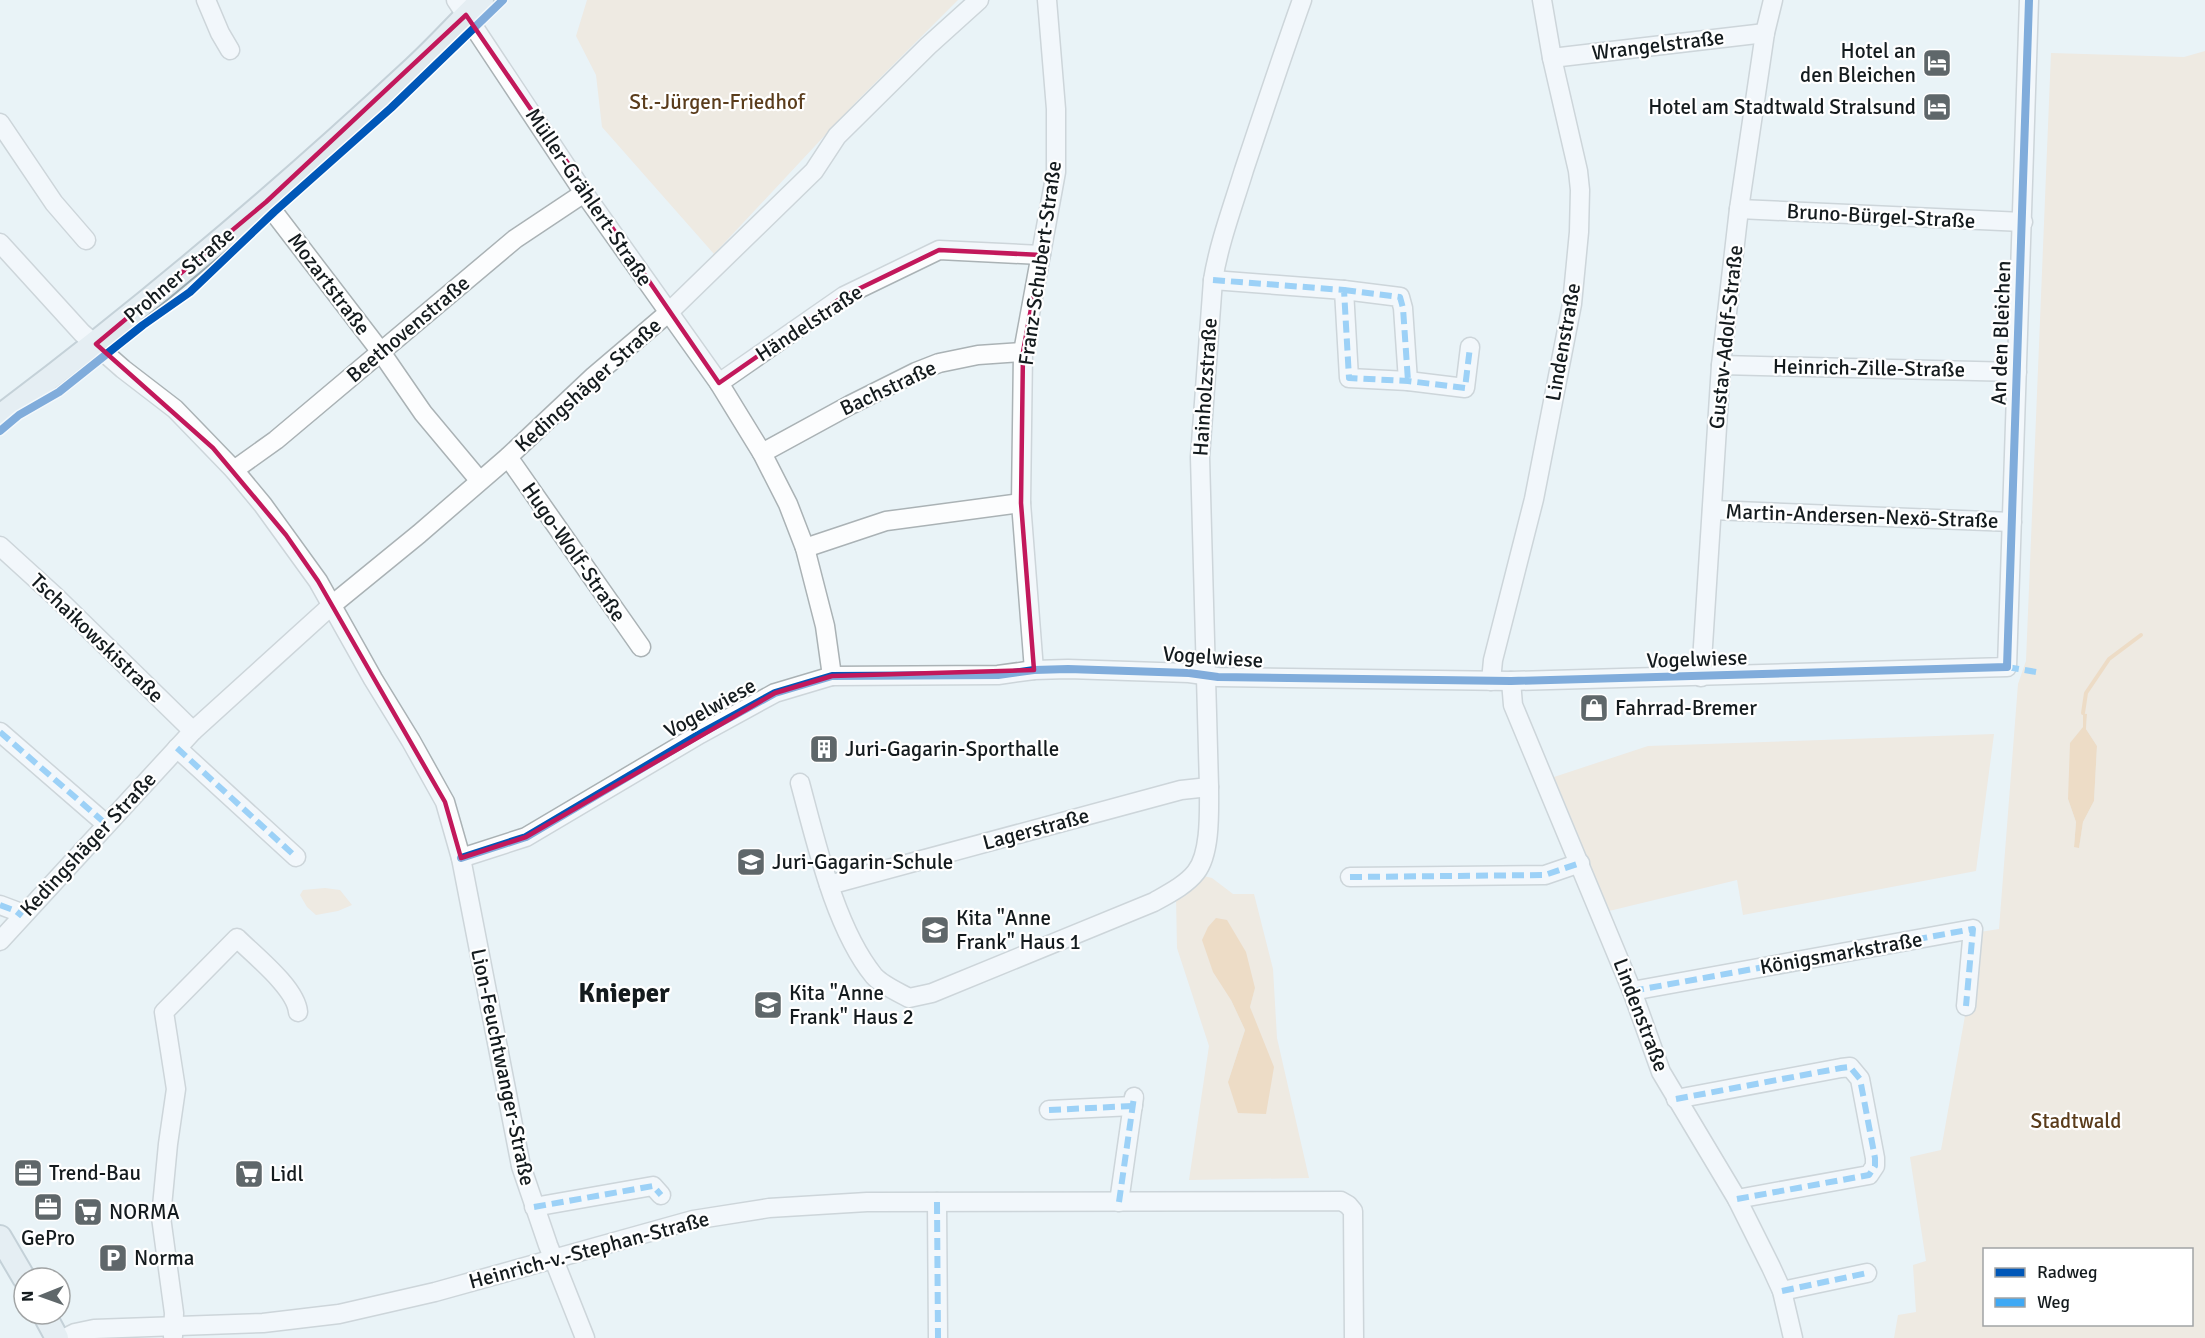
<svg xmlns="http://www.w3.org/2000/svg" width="2205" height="1338" font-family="Signika,sans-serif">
<rect width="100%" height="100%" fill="#e9f3f7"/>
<g fill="#f3dfc8" fill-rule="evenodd">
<path d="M 587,0 L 958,0 L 857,101 L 714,254 L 602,127 L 596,75 L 576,36 Z"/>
<path d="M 2205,51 L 2205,1338 L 1894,1338 L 1898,1315 L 1916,1312 L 1913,1265 L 1926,1261 L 1910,1157 L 1941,1150 L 1980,932 L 1999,929 L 2018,684 L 2026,661 L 2051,53 L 2184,57 ZM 2084,713 L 2087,714 L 2086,729 L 2097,746 L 2094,801 L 2083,822 L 2079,847 L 2074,846 L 2076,822 L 2068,799 L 2083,727 ZM 1984,1250 L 2192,1250 L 2192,1324 L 1984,1324 Z"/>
<path d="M 1994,734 L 1976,871 L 1743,915 L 1737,880 L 1609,911 L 1554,777 L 1648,746 Z"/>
<path d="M 1204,876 L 1212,878 L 1233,894 L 1254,894 L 1273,969 L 1277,1038 L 1309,1178 L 1189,1180 L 1209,1046 L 1177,948 L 1176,897 ZM 1255,987 L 1250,1007 L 1258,1032 L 1228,1082 L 1245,1030 L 1231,1000 Z"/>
<path d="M 325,888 L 340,890 L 352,905 L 338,911 L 316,915 L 307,907 L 300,895 L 303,890 Z"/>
</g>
<g fill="#f1c18a">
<path d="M 2083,713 L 2087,714 L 2086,729 L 2097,746 L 2094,801 L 2083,822 L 2079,848 L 2074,847 L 2076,822 L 2068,799 L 2070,743 L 2083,727 Z"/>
<path d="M 1216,918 L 1227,920 L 1246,952 L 1255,988 L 1250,1007 L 1274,1067 L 1266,1114 L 1238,1113 L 1228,1082 L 1245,1030 L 1231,1000 L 1213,972 L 1202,940 L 1208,927 Z"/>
</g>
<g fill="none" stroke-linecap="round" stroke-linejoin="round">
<path stroke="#f1c18a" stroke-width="4" d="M 2083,713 L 2086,693 L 2109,659 L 2141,635"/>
<g stroke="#aab2b5" stroke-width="21">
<g id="minor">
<path d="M 206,0 L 220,33 L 230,50"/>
<path d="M 456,0 L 584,193 L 719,383 L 762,453 L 788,504 L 805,548 L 825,626 L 832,676"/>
<path d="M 1552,58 L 1765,33"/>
<path d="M 0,123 L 54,203 L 86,240"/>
<path d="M 266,202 L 381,352 L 423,413 L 479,480"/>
<path d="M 1739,209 L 2023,222"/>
<path d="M 0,243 L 82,333 L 123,369 L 175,409 L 234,470 L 263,505 L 318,581 L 373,679 L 411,741 L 445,802 L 461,858 L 521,1166 L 548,1245 L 585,1338"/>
<path d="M 1213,280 L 1344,290 L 1349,378 L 1408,381 L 1465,388 L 1470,347"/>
<path d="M 1344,290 L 1400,297 L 1403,308 L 1408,381"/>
<path d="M 1721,365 L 2017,372"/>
<path d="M 719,383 L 844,296 L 939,250 L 1041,255"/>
<path d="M 762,453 L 850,405 L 916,372 L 939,363 L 978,355 L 1023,352"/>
<path d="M 508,457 L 641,647"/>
<path d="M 234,470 L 276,440 L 515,239 L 584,193"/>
<path d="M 1712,510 L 2012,522"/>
<path d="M 0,546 L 56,597 L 193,731"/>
<path d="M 805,548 L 886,521 L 1021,503"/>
<path d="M 1034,670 L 1021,503 L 1023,352 L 1056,172 L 1056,109 L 1047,0"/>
<path d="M 1701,677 L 1721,365 L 1739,209 L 1765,33 L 1773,0"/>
<path d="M 1491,681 L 1493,660 L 1534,499 L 1572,304 L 1579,232 L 1580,190 L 1578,171 L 1552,58 L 1542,0"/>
<path d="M 1511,681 L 1513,705 L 1632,991 L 1661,1072 L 1737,1199 L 1771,1267 L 1782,1291 L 1793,1338"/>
<path d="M 0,732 L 106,824"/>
<path d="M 177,748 L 296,857"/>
<path d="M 800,783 C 816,842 835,928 874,976 C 882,985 898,992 909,998 L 932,993 L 1154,902 C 1168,894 1186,885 1196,872 C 1211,853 1209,810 1209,787 L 1200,457 L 1213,280 C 1219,243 1233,206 1244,170 C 1263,113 1282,56 1302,0"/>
<path d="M 461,858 L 526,837 L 700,734 L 775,693 L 832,676 L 998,675 L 1034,670 L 1068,669 L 1189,673 L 1218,677 L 1511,681 L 2007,667 L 2029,0"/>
<path d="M 1350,877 L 1545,875 L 1580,863"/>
<path d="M 829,885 L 1181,790 L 1209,787"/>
<path d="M 0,905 L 16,911 L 22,916"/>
<path d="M 0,941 L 193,731 L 332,605 L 419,534 L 508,457 L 594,376 L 668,313 L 814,171 L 837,136 L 928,46 L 979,0"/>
<path d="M 1632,991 L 1973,929 L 1966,1006"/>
<path d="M 1676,1099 L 1841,1068 L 1850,1067 L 1860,1079 L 1875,1158 L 1875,1166 L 1869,1175 L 1737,1199"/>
<path d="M 1049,1110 L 1133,1106"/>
<path d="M 937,1202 L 938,1338"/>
<path d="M 1119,1202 L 1134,1097"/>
<path d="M 534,1207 L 653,1186 L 661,1195"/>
<path d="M 1782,1291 L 1867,1273"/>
<path d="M 173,1336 L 174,1313 L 161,1217 L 168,1144 L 176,1089 L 164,1012 L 237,938 C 254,955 296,988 298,1012"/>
<path d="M 65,1338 L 75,1333 L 94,1329 L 263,1323 L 339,1314 L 435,1292 L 693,1220 L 769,1208 L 867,1202 L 1341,1201 L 1348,1205 L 1353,1211 L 1354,1338"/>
</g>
</g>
<g stroke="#98a9b1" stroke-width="26">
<g id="major">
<path d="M 0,416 C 144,308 282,191 414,68 C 438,46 459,22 482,0"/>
<path d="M 0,1237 L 24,1278"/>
<path d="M 44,1314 L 57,1338"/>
</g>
</g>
<use href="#minor" stroke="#fcfdfe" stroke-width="18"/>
<use href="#major" stroke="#e0e9ed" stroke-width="22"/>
<g stroke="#3fa9f5" stroke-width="6" stroke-dasharray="12 6" stroke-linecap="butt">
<path d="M 1213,280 L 1344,290 L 1349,378 L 1408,381 L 1465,388 L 1470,347"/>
<path d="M 1344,290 L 1400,297 L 1403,308 L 1408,381"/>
<path d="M 2007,667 L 2036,672"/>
<path d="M 0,732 L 106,824"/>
<path d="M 177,748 L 296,857"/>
<path d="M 1350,877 L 1545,875 L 1580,863"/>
<path d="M 0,905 L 16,911 L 22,916"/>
<path d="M 1632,991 L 1973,929 L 1966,1006"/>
<path d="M 1676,1099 L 1841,1068 L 1850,1067 L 1860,1079 L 1875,1158 L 1875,1166 L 1869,1175 L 1737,1199"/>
<path d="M 1049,1110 L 1133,1106"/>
<path d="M 937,1202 L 938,1338"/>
<path d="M 1119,1202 L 1134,1097"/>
<path d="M 534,1207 L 653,1186 L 661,1195"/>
<path d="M 1782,1291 L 1867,1273"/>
</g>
<g stroke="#fff" stroke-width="11">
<g id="cycleway">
<path d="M 0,431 L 19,415 L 59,392 L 143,325 L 190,292 L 274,212 L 391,108 L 503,0"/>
<path d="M 461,858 L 526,837 L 700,734 L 775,693 L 832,676 L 998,675 L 1034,670 L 1068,669 L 1189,673 L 1218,677 L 1511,681 L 2007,667 L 2029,0"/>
</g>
</g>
<use href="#cycleway" stroke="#0057b8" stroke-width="8"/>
</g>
<path d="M0 0H2205V1338H0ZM 466,15 L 719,383 L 844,296 L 939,250 L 1041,255 L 1023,352 L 1021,503 L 1034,670 L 832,676 L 775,693 L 526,837 L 461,858 L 445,802 L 318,581 L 286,535 L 213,448 L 96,344 L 266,202 Z" fill="#e9f3f7" fill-opacity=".55" fill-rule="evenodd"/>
<path fill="none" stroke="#c2185b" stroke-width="4.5" stroke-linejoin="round" d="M 466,15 L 719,383 L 844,296 L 939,250 L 1041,255 L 1023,352 L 1021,503 L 1034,670 L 832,676 L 775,693 L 526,837 L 461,858 L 445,802 L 318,581 L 286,535 L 213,448 L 96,344 L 266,202 Z"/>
<defs>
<g id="hotel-square" transform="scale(1.5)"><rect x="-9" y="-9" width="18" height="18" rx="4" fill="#5f676a" stroke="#fff"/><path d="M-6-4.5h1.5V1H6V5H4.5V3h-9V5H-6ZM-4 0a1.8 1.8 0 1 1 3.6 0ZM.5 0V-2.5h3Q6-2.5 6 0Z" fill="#fff"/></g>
<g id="shop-square" transform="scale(1.5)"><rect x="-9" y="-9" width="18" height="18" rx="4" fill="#5f676a" stroke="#fff"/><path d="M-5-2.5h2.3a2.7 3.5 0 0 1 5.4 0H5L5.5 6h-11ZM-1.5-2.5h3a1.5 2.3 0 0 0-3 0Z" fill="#fff"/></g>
<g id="building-square" transform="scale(1.5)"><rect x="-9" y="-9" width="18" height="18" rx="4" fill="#5f676a" stroke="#fff"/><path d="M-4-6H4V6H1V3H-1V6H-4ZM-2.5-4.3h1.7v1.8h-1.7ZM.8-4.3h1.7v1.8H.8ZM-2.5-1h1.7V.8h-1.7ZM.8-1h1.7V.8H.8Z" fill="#fff"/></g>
<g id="school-square" transform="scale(1.5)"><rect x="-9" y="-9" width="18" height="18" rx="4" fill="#5f676a" stroke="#fff"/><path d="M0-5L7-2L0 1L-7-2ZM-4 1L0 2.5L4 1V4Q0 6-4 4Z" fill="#fff"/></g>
<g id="office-square" transform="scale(1.5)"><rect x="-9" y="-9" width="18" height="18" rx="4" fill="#5f676a" stroke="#fff"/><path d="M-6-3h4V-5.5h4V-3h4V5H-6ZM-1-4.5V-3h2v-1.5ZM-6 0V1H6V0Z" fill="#fff"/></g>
<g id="supermarket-square" transform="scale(1.5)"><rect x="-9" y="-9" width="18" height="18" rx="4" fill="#5f676a" stroke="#fff"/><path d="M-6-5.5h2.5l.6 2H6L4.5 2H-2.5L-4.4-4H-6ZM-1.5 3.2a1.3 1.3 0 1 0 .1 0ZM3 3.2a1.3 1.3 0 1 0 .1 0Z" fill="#fff"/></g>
<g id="parking-square" transform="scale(1.5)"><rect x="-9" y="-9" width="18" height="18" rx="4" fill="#5f676a" stroke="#fff"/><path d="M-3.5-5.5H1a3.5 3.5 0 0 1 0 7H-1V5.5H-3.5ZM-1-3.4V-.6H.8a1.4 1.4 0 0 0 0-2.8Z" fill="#fff"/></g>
</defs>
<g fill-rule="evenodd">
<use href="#hotel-square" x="1937" y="63"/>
<use href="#hotel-square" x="1937" y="107"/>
<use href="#shop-square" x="1594" y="708"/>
<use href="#building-square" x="824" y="749"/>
<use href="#school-square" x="751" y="862"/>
<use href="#school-square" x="935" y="930"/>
<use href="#school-square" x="768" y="1005"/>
<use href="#office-square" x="28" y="1173"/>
<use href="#supermarket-square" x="249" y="1174"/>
<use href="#office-square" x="48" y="1207"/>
<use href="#supermarket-square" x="88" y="1212"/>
<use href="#parking-square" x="113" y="1258"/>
</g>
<g text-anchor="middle" stroke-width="4.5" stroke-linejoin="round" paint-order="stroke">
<g font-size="21" fill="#141b1e" stroke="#fff">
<text transform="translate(1658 45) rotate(-7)" y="7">Wrangelstraße</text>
<text transform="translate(589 197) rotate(56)" y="7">Müller-Grählert-Straße</text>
<text transform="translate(1881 216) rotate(3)" y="7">Bruno-Bürgel-Straße</text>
<text transform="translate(1040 263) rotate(-82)" y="7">Franz-Schubert-Straße</text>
<text transform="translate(179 275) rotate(-40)" y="7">Prohner Straße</text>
<text transform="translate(329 284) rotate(53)" y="7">Mozartstraße</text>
<text transform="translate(809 323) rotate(-33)" y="7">Händelstraße</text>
<text transform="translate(408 329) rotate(-40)" y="7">Beethovenstraße</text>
<text transform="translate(2001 333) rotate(-88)" y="7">An den Bleichen</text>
<text transform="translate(1726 337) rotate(-84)" y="7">Gustav-Adolf-Straße</text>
<text transform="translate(1563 342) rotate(-80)" y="7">Lindenstraße</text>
<text transform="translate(1869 368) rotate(1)" y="7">Heinrich-Zille-Straße</text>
<text transform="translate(588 385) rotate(-42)" y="7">Kedingshäger Straße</text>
<text transform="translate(1205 387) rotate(-86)" y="7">Hainholzstraße</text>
<text transform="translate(888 388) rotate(-25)" y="7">Bachstraße</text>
<text transform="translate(1862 516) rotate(2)" y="7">Martin-Andersen-Nexö-Straße</text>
<text transform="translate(574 552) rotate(55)" y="7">Hugo-Wolf-Straße</text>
<text transform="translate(97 638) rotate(44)" y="7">Tschaikowskistraße</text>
<text transform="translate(1213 657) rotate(4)" y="7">Vogelwiese</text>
<text transform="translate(1697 659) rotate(-2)" y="7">Vogelwiese</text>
<text transform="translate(710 708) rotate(-29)" y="7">Vogelwiese</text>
<text transform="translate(1036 829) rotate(-15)" y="7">Lagerstraße</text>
<text transform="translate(88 844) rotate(-47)" y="7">Kedingshäger Straße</text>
<text transform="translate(1841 953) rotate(-10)" y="7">Königsmarkstraße</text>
<text transform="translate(1641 1015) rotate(69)" y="7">Lindenstraße</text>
<text transform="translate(503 1067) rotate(78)" y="7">Lion-Feuchtwanger-Straße</text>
<text transform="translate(589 1250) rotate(-15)" y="7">Heinrich-v.-Stephan-Straße</text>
</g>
<g font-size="21" fill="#141b1e" stroke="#fff" text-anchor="start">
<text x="1916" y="58" text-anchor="end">Hotel an<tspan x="1916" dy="24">den Bleichen</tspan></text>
<text x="1916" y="114" text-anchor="end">Hotel am Stadtwald Stralsund</text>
<text x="1615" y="715">Fahrrad-Bremer</text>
<text x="845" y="756">Juri-Gagarin-Sporthalle</text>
<text x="772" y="869">Juri-Gagarin-Schule</text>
<text x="956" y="925">Kita "Anne<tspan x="956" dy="24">Frank" Haus 1</tspan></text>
<text x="789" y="1000">Kita "Anne<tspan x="789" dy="24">Frank" Haus 2</tspan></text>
<text x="49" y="1180">Trend-Bau</text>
<text x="270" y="1181">Lidl</text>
<text x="109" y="1219">NORMA</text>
<text x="48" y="1245" text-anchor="middle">GePro</text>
<text x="134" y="1265">Norma</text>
</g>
<g font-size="21" fill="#5a3c1b" stroke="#fff">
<text x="717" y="109">St.-Jürgen-Friedhof</text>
<text x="2076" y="1128">Stadtwald</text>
</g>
<g font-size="27" font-weight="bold" fill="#141b1e" stroke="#fff">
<text x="624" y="1002">Knieper</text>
</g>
</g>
<rect x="1983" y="1248" width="210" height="78" fill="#ffffff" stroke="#a1a4a5" stroke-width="1.5"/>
<rect x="1995" y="1268" width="30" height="9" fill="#0057b8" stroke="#a1a4a5" stroke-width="1.5"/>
<text x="2037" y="1278" font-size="18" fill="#141b1e">Radweg</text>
<rect x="1995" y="1298" width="30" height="9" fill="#3fa9f5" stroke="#a1a4a5" stroke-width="1.5"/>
<text x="2037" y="1308" font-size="18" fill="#141b1e">Weg</text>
<g transform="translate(42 1296) rotate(269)"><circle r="28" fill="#ffffff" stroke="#a1a4a5" stroke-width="1.5"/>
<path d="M0-4.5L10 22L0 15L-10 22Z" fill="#5f676a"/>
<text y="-9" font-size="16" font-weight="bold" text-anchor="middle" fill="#141b1e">N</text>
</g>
</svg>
